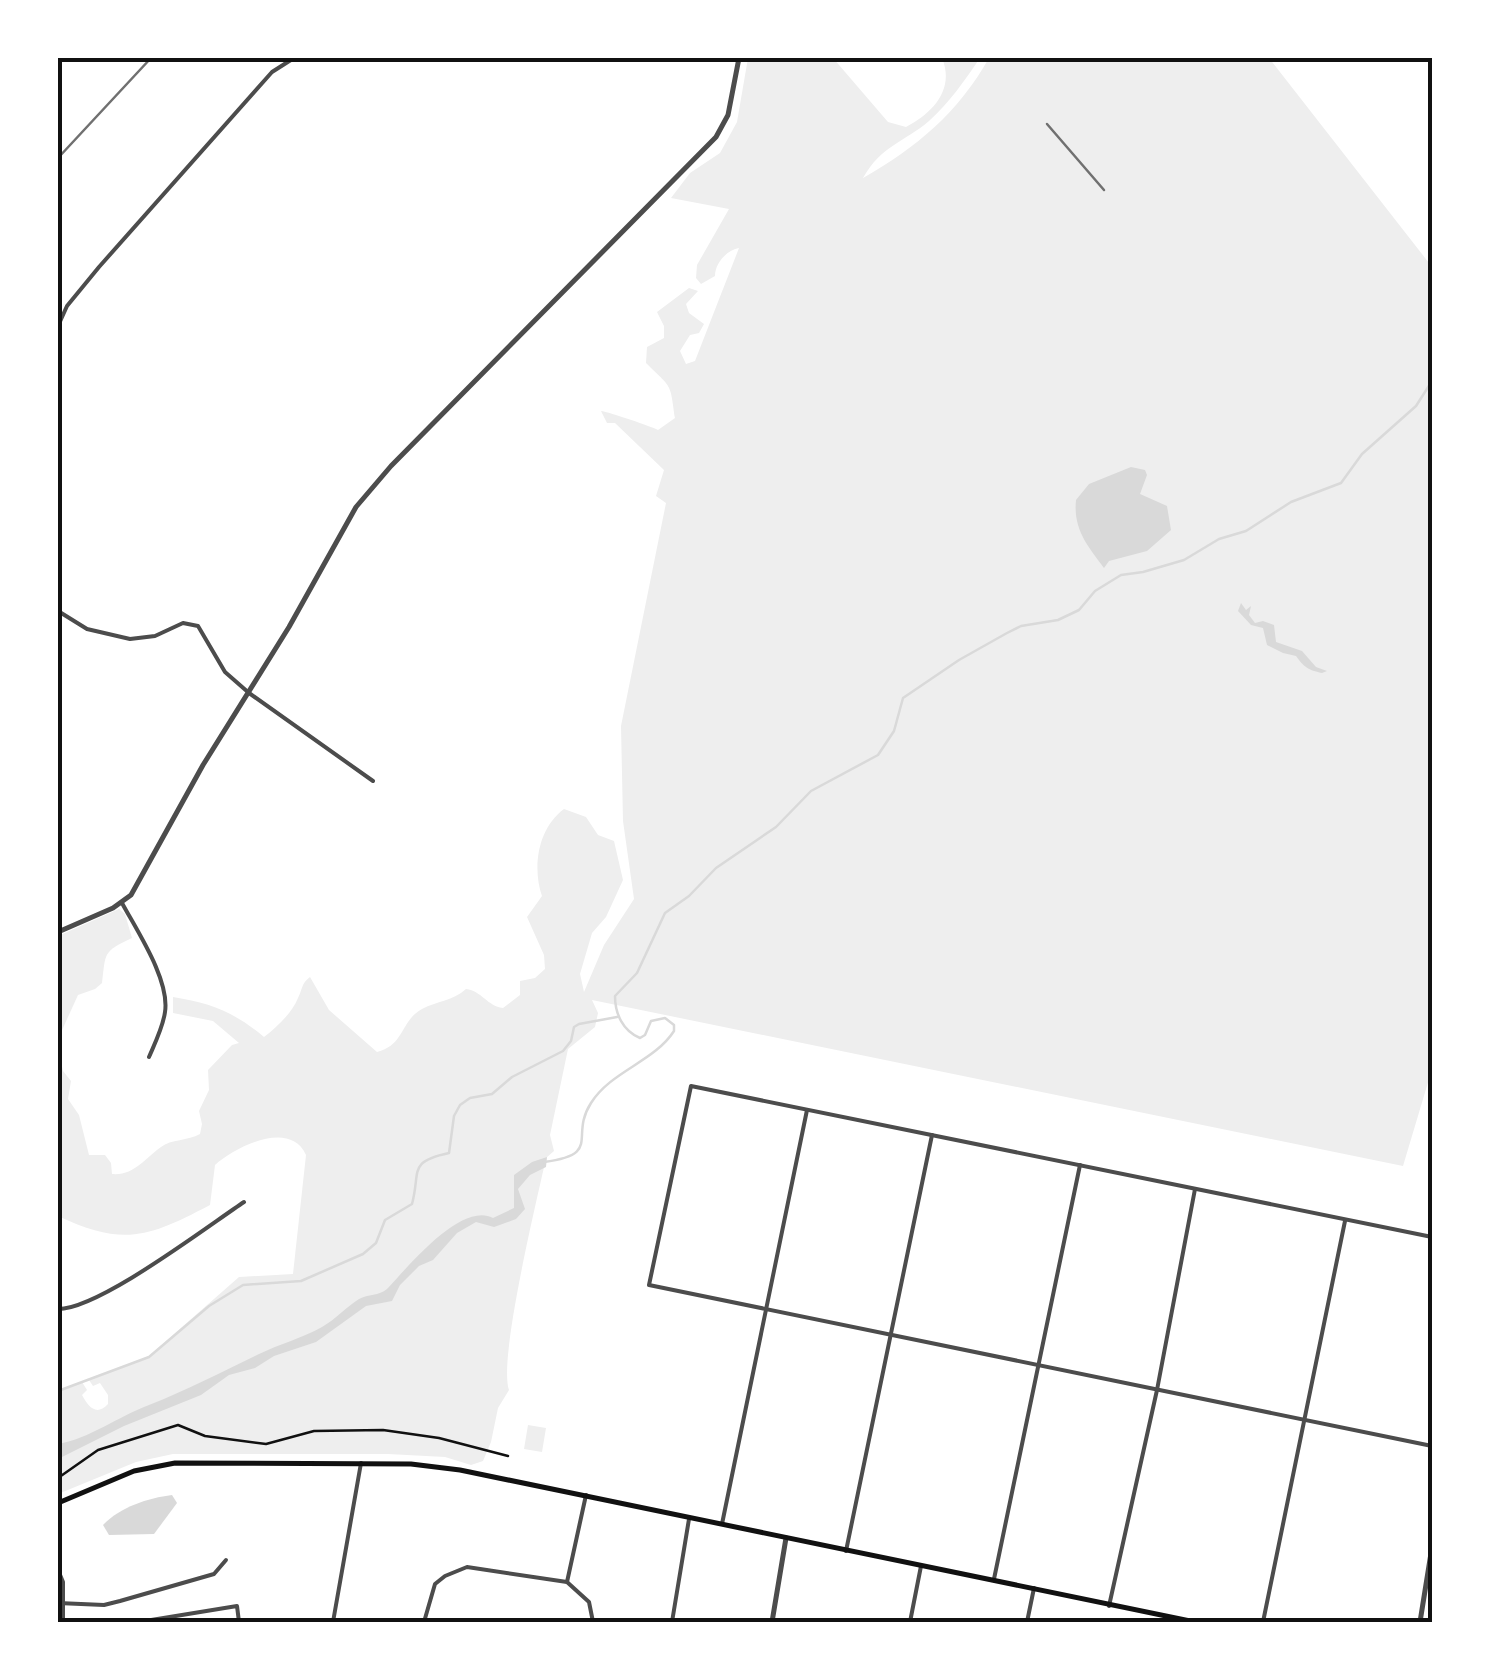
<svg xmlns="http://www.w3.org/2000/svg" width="1490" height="1680" font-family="Figtree,sans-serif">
<rect width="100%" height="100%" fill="#fff"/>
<g fill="#eee">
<path d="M 748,58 L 833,58 L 888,122 L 906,127 C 933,113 955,89 942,58 L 980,58 C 965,80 950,102 929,121 C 903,143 882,145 863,178 C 917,147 958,113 989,58 L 1269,58 L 1429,263 L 1432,253 L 1432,1069 L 1403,1166 L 592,1000 L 598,1013 L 595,1027 L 568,1049 L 550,1135 L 554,1151 L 546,1158 C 537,1200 498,1359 509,1390 L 498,1408 L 491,1442 L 483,1461 L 471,1465 L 445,1457 L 388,1454 L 173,1454 L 136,1462 L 58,1494 L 58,1392 L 82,1382 L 87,1390 L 82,1395 C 88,1406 96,1417 108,1404 L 108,1395 L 100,1383 L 93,1386 L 89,1380 L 149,1356 L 239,1277 L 293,1274 L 306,1155 C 290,1119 235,1147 215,1165 L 210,1205 C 149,1237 124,1247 58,1216 L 58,1048 L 63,1071 L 71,1081 L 68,1099 L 79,1115 L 89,1155 L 105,1155 L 111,1163 L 112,1174 C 134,1176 145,1158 161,1147 C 171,1139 188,1141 200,1134 L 202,1124 L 199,1111 L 209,1090 L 208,1070 L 232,1045 L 239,1043 L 213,1021 L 173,1013 L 173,997 C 211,1003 234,1012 264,1037 C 277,1027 292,1013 298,998 C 303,988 301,984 310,977 L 329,1010 L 377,1052 C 405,1045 400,1021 422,1009 C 437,1001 453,1001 466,989 C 482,991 487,1006 503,1008 L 520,995 L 520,981 L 535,978 L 545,969 L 544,955 L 527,917 L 542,896 C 532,867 538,828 564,809 L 586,817 L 598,835 L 614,841 L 623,880 L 606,917 L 592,933 L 580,974 L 584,992 L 604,945 L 634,899 L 623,821 L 621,726 L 666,503 L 656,496 L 664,470 L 615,423 L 607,423 L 601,411 C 609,412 653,427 658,430 L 675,418 C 670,381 672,389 646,363 L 647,347 L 664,338 L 664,326 L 657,312 L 689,288 L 698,291 L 686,304 L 689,313 L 704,324 L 699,333 L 690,335 L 680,351 L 686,364 L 695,361 L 739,248 C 727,250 715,263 715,276 L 701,284 L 696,278 L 697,265 L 729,209 L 671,198 L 690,173 L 720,153 L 737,122 Z"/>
<path d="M 119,909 L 125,914 L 132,938 C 102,952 106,953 102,983 L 95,989 L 78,995 L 58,1039 L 58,936 Z"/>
<path d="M 528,1425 L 546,1428 L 542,1452 L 524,1449 Z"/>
</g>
<g fill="#d9d9d9">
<path d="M 1131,467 L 1145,470 L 1147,475 L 1140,494 L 1167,506 L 1171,530 L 1147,551 L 1109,561 L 1104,568 C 1088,546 1073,530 1076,500 L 1089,484 Z"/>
<path d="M 1241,603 L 1246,610 L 1251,606 L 1249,615 L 1255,623 L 1263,621 L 1274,625 L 1276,642 L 1302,651 L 1316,667 L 1327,671 L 1322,673 C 1308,670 1304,667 1296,656 L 1283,653 L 1267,645 L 1263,628 L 1251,625 L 1238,611 Z"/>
<path d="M 547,1157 L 546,1167 L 530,1175 L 518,1189 L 525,1209 L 516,1219 L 494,1227 L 476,1222 L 457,1233 L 433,1260 L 419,1266 L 400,1285 L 392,1301 L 366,1306 L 316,1342 L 274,1356 L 255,1368 L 229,1375 L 201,1395 L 124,1426 L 58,1459 L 58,1444 C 89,1439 119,1416 149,1405 C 187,1390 222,1372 259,1354 C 280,1344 302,1338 322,1327 C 336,1319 346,1307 359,1299 C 368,1294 379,1296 387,1289 C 407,1268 461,1201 493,1218 L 514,1208 L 514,1175 L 532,1162 Z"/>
<path d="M 172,1495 L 177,1503 L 154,1534 L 109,1535 L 103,1525 C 120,1507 148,1498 172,1495 Z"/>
</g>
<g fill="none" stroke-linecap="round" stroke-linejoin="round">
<g stroke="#d9d9d9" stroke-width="2.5">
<path d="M 544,1162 C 603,1154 569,1137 591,1103 C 611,1071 654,1062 674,1031 L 674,1025 L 665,1018 L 651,1021 L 645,1035 L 640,1038 C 623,1031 615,1014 615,996 L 637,973 L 665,913 L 689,896 L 716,868 L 776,827 L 811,791 L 878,755 L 894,731 L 903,698 L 959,660 L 1007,633 L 1021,626 L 1058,620 L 1079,610 L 1095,591 L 1121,575 L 1143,572 L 1184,560 L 1219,539 L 1246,531 L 1291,502 L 1341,483 L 1362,454 L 1416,406 L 1432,381"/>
<path d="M 58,1391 L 149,1357 L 209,1306 L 243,1285 L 301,1281 L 363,1254 L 376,1243 L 385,1220 L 412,1204 C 421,1171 407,1162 449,1153 L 454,1116 L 460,1105 L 470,1098 L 492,1094 L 512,1077 L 563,1051 L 571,1041 L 574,1027 L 579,1024 L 617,1017"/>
</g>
<path stroke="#111" stroke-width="2.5" d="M 58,1478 L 98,1450 L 178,1425 L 205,1436 L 266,1444 L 314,1431 L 383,1430 L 439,1438 L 508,1456"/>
<g stroke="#4c4c4c" stroke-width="4">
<path d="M 58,326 L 67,306 L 99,267 L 272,72 L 294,58"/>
<path d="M 58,611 L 87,629 L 130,639 L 155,636 L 183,623 L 198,626 L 225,672 L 249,693 L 373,781"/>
<path d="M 122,903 C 137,931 170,980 165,1012 C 163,1027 155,1043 149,1057"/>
<path d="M 1432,1237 L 691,1086 L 649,1285 L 1432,1446"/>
<path d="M 58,1309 C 99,1309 205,1228 244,1202"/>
<path d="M 722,1524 L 807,1110"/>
<path d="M 846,1551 L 932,1135"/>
<path d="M 58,1570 L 63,1582 L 63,1622"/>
<path d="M 994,1579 L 1080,1165"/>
<path d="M 567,1582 L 586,1495"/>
<path d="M 58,1603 L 104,1605 L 120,1601 L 214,1574 L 226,1560"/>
<path d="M 1109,1606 L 1157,1390 L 1195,1189"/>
<path d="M 139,1622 L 237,1606 L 239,1622"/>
<path d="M 333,1622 L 361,1463"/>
<path d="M 424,1622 L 435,1584 L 445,1576 L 467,1567 L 567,1582 L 589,1602 L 593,1622"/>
<path d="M 672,1622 L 689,1519"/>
<path d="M 910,1622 L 921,1566"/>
<path d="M 1027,1622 L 1034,1588"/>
<path d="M 1263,1622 L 1345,1221"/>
</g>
<g stroke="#4c4c4c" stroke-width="5">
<path d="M 58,932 L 113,908 L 131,895 L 203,765 L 289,627 L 356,507 L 391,466 L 716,137 L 728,115 L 739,58"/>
<path d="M 772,1622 L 786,1538"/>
<path d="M 1420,1622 L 1432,1547"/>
</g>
<path stroke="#111" stroke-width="5" d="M 58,1503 L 134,1471 L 175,1463 L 411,1464 L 460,1470 L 1195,1622"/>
<g stroke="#707070" stroke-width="2.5">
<path d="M 1047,124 L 1104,190"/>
<path d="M 58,158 L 151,58"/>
</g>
</g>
<rect width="1490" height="1680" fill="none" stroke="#ffffff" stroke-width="120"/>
<rect x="60" y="60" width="1370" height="1560" fill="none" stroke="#111" stroke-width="4"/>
</svg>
